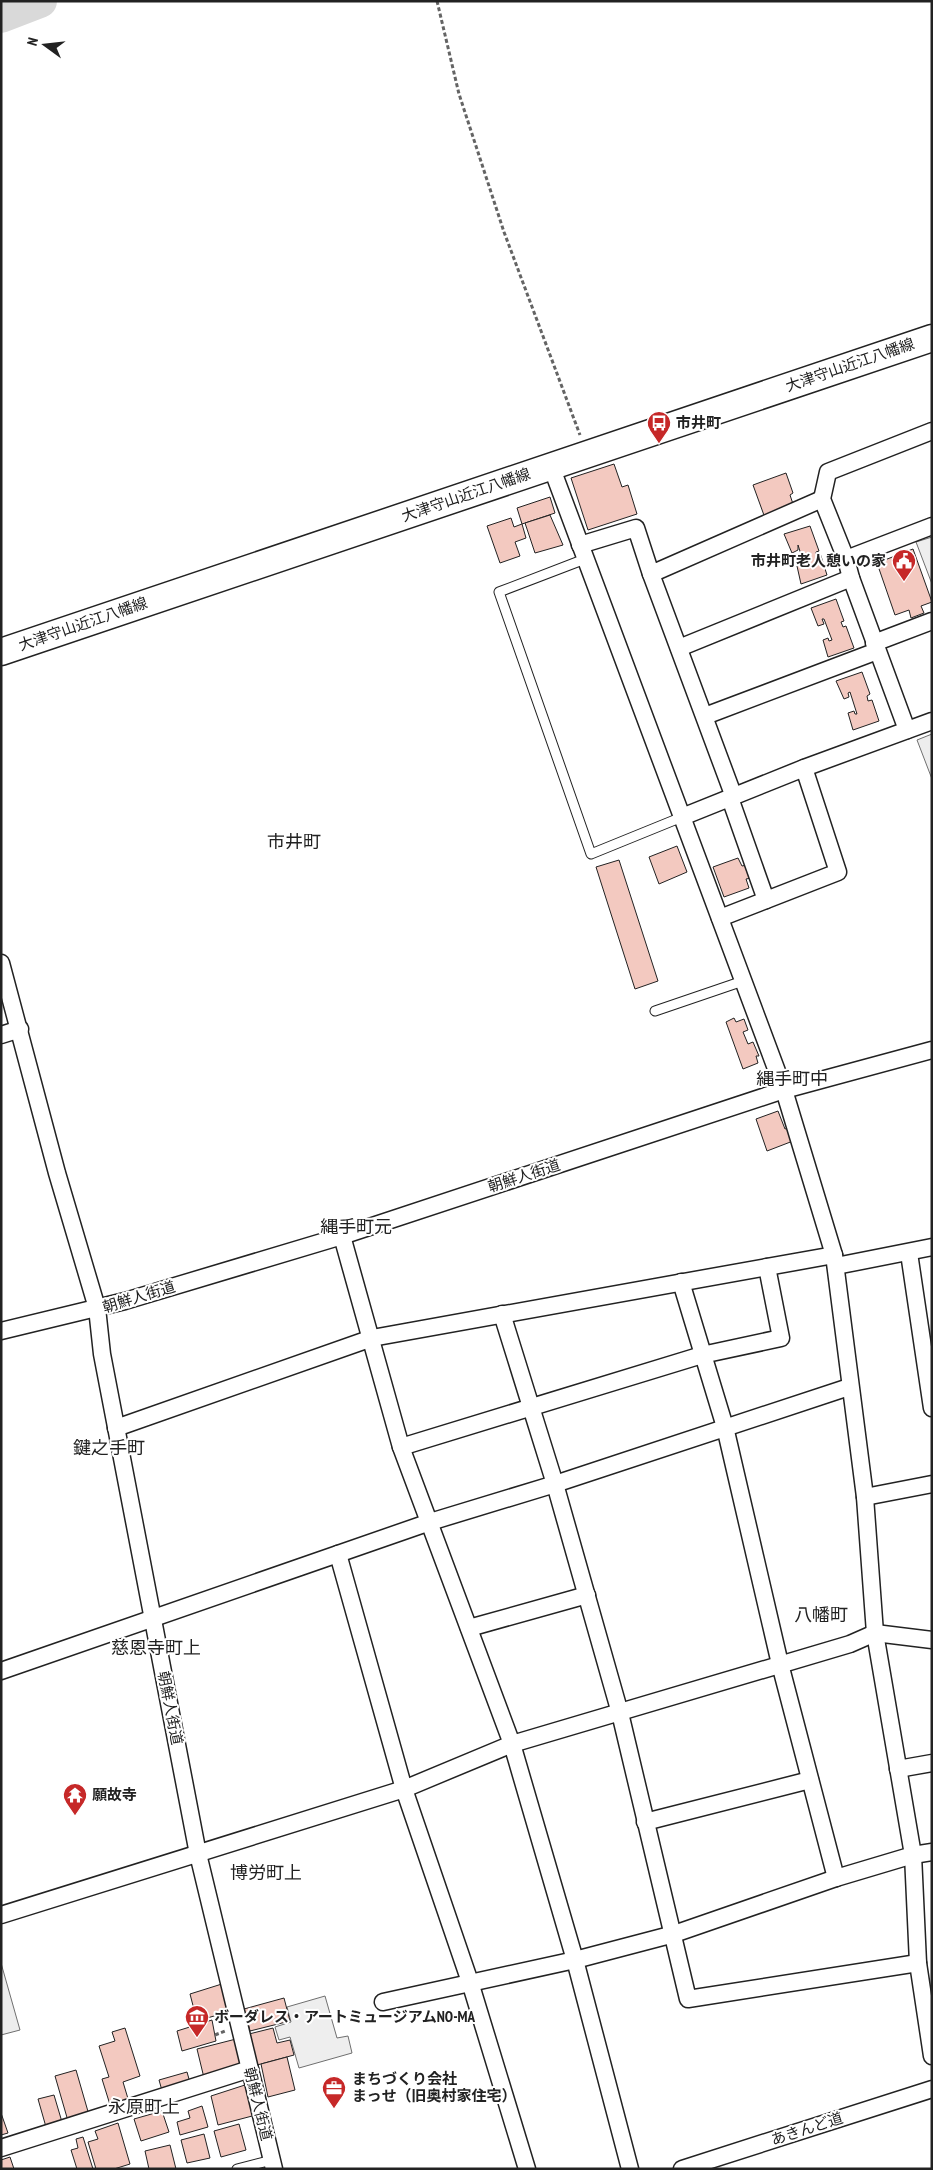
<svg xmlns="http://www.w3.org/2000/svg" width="933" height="2170" font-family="'PT Sans Narrow','Noto Sans JP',sans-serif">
<rect width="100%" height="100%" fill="#fff"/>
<g fill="#eee" stroke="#6f6f6f">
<path d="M 932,537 L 932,584 L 916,542 Z"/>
<path d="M 325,1996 L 337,2038 L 348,2036 L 352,2053 L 299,2068 L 290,2037 L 279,2040 L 275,2027 L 291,2022 L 287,2007 Z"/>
</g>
<g fill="#ededed" stroke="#6f6f6f">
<path d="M 932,734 L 932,779 L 917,740 Z"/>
<path d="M 1,1963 L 20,2030 L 1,2035 Z"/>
</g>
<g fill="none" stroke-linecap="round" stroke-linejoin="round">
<path stroke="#d9d9d9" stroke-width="34" d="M 1,16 L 40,1"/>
</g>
<g fill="#f3c9c0" stroke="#222">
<path d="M 614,464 L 622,487 L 628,485 L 637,514 L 588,530 L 571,478 Z"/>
<path d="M 786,473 L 793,493 L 790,495 L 794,507 L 765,518 L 753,485 Z"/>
<path d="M 550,497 L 555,513 L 522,524 L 517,508 Z"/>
<path d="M 550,515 L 563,545 L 535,553 L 525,523 Z"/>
<path d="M 511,518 L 514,527 L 522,524 L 526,538 L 515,542 L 520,556 L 500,563 L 487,526 Z"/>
<path d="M 810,526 L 819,551 L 816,552 L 816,554 L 820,553 L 827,575 L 801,584 L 797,566 L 802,564 L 803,568 L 805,567 L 798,545 L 798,550 L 792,553 L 784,534 Z"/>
<path d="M 913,549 L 932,602 L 921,606 L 924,613 L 911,618 L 909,610 L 895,615 L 877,563 Z"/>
<path d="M 836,599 L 844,621 L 841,622 L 843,627 L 846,626 L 854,648 L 828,657 L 823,640 L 828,638 L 829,641 L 832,640 L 824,619 L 822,619 L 824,624 L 818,626 L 811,608 Z"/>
<path d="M 862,672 L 870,694 L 867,696 L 868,701 L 872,700 L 879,721 L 853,730 L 848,713 L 854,711 L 855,714 L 857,714 L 850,692 L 848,693 L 849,697 L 844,699 L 836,681 Z"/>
<path d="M 677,846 L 687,872 L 659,884 L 649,857 Z"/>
<path d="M 738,858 L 742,866 L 747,865 L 751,878 L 746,879 L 749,888 L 724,897 L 713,867 Z"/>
<path d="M 619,860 L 658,981 L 635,989 L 596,867 Z"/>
<path d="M 734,1018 L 736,1022 L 744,1019 L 748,1030 L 743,1032 L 748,1044 L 753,1042 L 759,1056 L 756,1056 L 758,1063 L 743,1069 L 726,1022 Z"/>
<path d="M 778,1111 L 785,1129 L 788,1128 L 793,1141 L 767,1151 L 756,1119 Z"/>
<path d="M 225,1983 L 231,2011 L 197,2021 L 190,1994 Z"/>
<path d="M 284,1998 L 290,2021 L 250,2031 L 244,2009 Z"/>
<path d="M 212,2020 L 216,2041 L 182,2051 L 177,2031 Z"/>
<path d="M 125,2028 L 140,2076 L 123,2082 L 129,2102 L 111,2108 L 102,2079 L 109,2077 L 99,2046 L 115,2041 L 112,2032 Z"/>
<path d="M 273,2028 L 277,2043 L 290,2040 L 294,2055 L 257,2065 L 249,2034 Z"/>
<path d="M 236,2039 L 244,2071 L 205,2082 L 197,2049 Z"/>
<path d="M 287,2057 L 295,2090 L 268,2097 L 261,2064 Z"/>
<path d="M 76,2070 L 89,2115 L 68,2121 L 55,2076 Z"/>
<path d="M 187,2072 L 191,2086 L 163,2094 L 159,2080 Z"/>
<path d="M 248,2084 L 256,2115 L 218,2125 L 211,2096 Z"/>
<path d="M 54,2095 L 62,2122 L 46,2127 L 38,2099 Z"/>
<path d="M 202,2106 L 208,2127 L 180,2135 L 177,2122 L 190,2118 L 188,2111 Z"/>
<path d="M 162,2111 L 169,2132 L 141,2141 L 134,2119 Z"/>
<path d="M 1,2113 L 8,2133 L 1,2135 Z"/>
<path d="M 118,2123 L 130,2164 L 114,2169 L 96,2169 L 88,2142 L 98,2139 L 95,2131 Z"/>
<path d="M 239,2124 L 246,2150 L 221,2157 L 214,2131 Z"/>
<path d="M 204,2134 L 210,2158 L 187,2163 L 181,2140 Z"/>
<path d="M 83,2137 L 93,2169 L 77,2169 L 71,2150 L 78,2148 L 76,2139 Z"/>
<path d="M 170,2145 L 176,2169 L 149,2169 L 145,2151 Z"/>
<path d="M 10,2157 L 14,2169 L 1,2169 L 1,2160 Z"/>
</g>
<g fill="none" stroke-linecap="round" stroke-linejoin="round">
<g stroke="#222" stroke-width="11">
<g id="service">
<path d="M 585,559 L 499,592 L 591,854 L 682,817"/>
<path d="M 655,1011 L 743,981"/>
<path d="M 237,2169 L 272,2160"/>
</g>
</g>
<g stroke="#222" stroke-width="19">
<g id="minor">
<path d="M 551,466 L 784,1090 L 834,1255 L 865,1497 L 875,1633 L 913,1855 L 918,1963 L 932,2056"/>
<path d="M 580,545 L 636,528 L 651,574 L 822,499"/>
<path d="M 846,559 L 932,526"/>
<path d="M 651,574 L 734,797"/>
<path d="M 874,643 L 932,621"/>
<path d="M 679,648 L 851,578"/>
<path d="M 705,716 L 877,651"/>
<path d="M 907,730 L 851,578 L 846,559 L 822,499 L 828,472 L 932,431"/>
<path d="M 730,798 L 766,900"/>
<path d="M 682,817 L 804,768 L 932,721"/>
<path d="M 720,918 L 838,872 L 804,768"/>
<path d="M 1,963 L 57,1173 L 97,1308 L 102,1354 L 198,1854 L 274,2169"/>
<path d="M 1,1035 L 20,1029"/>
<path d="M 342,1236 L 401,1447 L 512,1744 L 575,1960 L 630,2169"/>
<path d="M 909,1253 L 932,1408"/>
<path d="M 836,1266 L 932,1247"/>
<path d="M 681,1282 L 725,1427 L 780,1664 L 836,1878"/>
<path d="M 502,1314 L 555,1484 L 620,1713 L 688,1999 L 918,1963"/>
<path d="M 1,1331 L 125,1301 L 342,1236 L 784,1090 L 932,1050"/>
<path d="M 116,1428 L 372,1338 L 834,1255"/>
<path d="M 401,1447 L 702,1355 L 781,1338 L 767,1267"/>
<path d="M 865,1497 L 932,1484"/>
<path d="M 338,1554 L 404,1789 L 470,1982 L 527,2169"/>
<path d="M 469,1628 L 587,1595"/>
<path d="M 1,1671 L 430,1522 L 555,1484 L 849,1387"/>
<path d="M 898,1769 L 932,1763"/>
<path d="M 645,1822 L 810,1780"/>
<path d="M 1,1915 L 404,1789 L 512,1744 L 850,1644 L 875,1633 L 932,1640"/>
<path d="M 383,2002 L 575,1960 L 674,1934 L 836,1878 L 913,1855 L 932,1852"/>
<path d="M 1,2148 L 250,2069"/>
<path d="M 682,2169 L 932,2089"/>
</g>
</g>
<g stroke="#222" stroke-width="29">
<path id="primary" d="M 1,652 L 932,338"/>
</g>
<g stroke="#646464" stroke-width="3" stroke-dasharray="4 2.5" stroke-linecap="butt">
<path d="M 437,1 L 459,94 L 504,232 L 580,435"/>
<path d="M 215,2035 L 225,2031"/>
</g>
<use href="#service" stroke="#fff" stroke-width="9"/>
<use href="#minor" stroke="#fff" stroke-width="16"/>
<use href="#primary" stroke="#fff" stroke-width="26"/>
</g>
<defs>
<g id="bus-pin" transform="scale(1.25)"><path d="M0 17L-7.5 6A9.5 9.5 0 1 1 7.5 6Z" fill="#c62828" stroke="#fff"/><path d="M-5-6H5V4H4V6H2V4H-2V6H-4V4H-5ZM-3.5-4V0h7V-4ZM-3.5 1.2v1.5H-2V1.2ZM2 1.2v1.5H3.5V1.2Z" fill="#fff"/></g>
<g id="civic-pin" transform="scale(1.25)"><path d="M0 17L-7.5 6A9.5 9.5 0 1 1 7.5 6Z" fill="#c62828" stroke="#fff"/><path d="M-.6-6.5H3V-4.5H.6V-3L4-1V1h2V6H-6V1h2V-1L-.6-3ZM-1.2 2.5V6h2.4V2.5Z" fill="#fff"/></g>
<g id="temple-pin" transform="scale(1.25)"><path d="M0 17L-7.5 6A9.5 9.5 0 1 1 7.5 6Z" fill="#c62828" stroke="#fff"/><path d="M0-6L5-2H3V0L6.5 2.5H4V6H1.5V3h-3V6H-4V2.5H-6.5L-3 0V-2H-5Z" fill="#fff"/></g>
<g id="museum-pin" transform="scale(1.25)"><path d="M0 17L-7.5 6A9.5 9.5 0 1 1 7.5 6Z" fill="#c62828" stroke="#fff"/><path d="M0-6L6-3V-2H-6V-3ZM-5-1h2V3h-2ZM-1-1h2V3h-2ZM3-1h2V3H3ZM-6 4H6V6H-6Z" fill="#fff"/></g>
<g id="office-pin" transform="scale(1.25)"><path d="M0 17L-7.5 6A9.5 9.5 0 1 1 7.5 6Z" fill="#c62828" stroke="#fff"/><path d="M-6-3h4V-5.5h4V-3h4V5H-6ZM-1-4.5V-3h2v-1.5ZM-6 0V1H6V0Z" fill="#fff"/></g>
</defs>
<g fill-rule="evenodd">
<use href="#bus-pin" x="659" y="423"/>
<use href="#civic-pin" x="904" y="561"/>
<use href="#temple-pin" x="75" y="1795"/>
<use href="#museum-pin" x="197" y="2017"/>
<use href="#office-pin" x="334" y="2088"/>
</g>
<g text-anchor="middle" stroke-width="4" stroke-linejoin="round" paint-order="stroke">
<g font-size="15" fill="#222" stroke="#fff">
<text transform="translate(850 365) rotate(-19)" y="5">大津守山近江八幡線</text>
<text transform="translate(466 495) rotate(-19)" y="5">大津守山近江八幡線</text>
<text transform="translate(83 624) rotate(-19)" y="5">大津守山近江八幡線</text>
<text transform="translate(524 1176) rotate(-18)" y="5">朝鮮人街道</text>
<text transform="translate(139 1297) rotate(-17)" y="5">朝鮮人街道</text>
<text transform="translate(170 1708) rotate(79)" y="5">朝鮮人街道</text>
<text transform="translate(258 2104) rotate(76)" y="5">朝鮮人街道</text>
<text transform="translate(807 2129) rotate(-18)" y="5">あきんど道</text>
</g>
<g font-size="15" font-weight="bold" fill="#222" stroke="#fff" text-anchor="start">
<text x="676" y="428">市井町</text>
<text x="886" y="566" text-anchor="end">市井町老人憩いの家</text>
<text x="92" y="1800">願故寺</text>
<text x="214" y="2022">ボーダレス・アートミュージアムNO-MA</text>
<text x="352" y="2084">まちづくり会社<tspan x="352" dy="17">まっせ（旧奥村家住宅）</tspan></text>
</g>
<g font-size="18" fill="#222" stroke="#fff">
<text x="294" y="848">市井町</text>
<text x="792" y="1085">縄手町中</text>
<text x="356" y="1233">縄手町元</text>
<text x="109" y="1454">鍵之手町</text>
<text x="821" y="1621">八幡町</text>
<text x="156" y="1654">慈恩寺町上</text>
<text x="266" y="1879">博労町上</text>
<text x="144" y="2113">永原町上</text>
</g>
</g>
<rect width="933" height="2170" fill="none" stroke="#222222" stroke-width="5"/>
<g transform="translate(45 45) rotate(285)" stroke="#ffffff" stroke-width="4" paint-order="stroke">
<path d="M0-4L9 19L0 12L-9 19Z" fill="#222222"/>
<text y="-8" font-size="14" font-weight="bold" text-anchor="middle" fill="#222222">N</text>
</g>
</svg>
